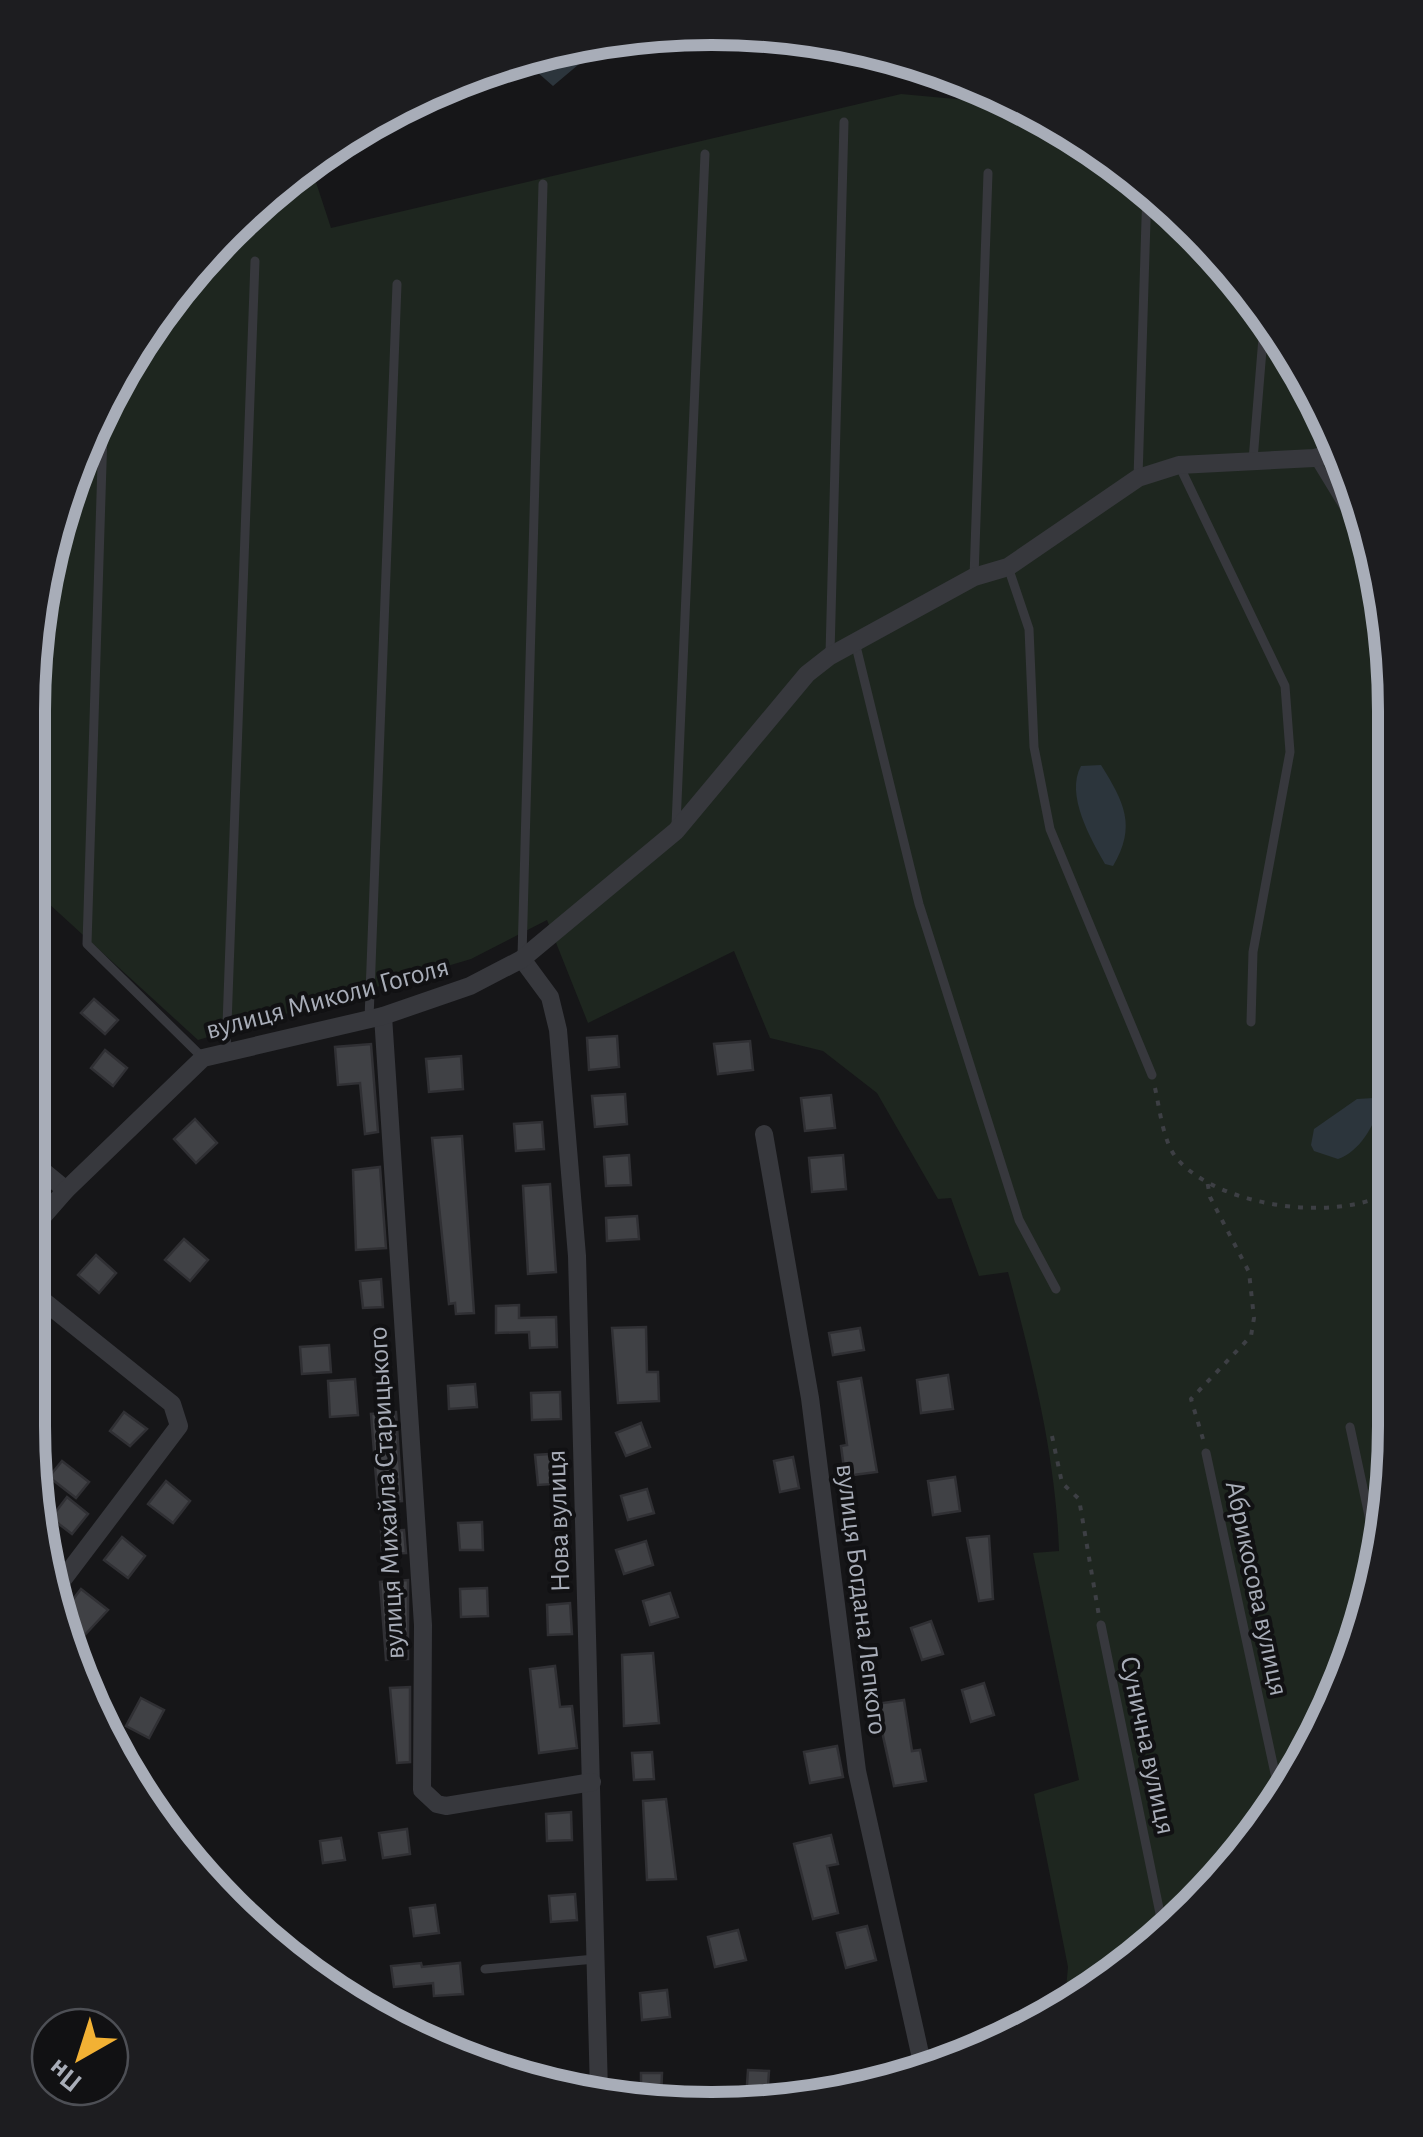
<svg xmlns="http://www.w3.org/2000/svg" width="1423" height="2137" font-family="'Alegreya Sans',sans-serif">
<rect width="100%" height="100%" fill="#161618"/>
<path fill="#1e261f" d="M 901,94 L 1020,105 L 1091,142 L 1195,227 L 1280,331 L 1343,449 L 1382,577 L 1395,712 L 1382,1558 L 1325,1729 L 1196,1909 L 1064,2010 L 1068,1967 L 1034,1794 L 1079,1780 L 1033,1553 L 1059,1551 C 1056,1457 1032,1362 1008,1272 L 979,1276 L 951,1198 L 938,1199 L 877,1093 L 823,1051 L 770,1038 L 734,951 L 588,1023 L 547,920 L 471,959 L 198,1040 L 36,892 L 41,579 L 98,408 L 227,228 L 309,161 L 331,228 Z"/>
<g fill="#2c353c">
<path d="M 628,36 L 591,54 L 553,86 L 521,58 L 577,41 Z"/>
<path d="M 1101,765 C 1124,802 1137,826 1113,866 L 1105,864 C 1091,839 1065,795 1081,766 Z"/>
<path d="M 1374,1098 L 1380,1105 C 1374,1126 1359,1152 1338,1159 L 1314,1151 L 1311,1145 L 1314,1129 L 1357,1099 Z"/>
</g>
<g fill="#404145" stroke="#303034" stroke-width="2.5">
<path d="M 94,999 L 118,1020 L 105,1034 L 81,1013 Z"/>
<path d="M 617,1036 L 619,1067 L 589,1070 L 587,1038 Z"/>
<path d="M 750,1041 L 753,1070 L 718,1074 L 714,1044 Z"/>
<path d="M 371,1044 L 378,1132 L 365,1134 L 360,1083 L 338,1085 L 335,1047 Z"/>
<path d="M 105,1050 L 127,1068 L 113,1086 L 91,1068 Z"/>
<path d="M 461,1056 L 463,1089 L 429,1092 L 426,1059 Z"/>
<path d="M 625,1094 L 627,1124 L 595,1127 L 592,1096 Z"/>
<path d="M 831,1095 L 835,1128 L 805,1131 L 801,1098 Z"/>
<path d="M 195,1119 L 217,1143 L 196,1163 L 174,1139 Z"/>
<path d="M 542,1122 L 544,1149 L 516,1151 L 514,1124 Z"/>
<path d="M 462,1136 L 474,1313 L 456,1314 L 455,1303 L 449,1304 L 432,1138 Z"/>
<path d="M 629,1155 L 631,1185 L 606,1186 L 604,1157 Z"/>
<path d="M 843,1155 L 846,1189 L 812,1192 L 809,1158 Z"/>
<path d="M 380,1167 L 386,1248 L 356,1250 L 353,1170 Z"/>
<path d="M 550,1184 L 556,1272 L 528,1274 L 523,1186 Z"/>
<path d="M 637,1216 L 639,1239 L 607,1241 L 606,1218 Z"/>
<path d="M 184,1239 L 208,1260 L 190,1281 L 165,1260 Z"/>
<path d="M 96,1255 L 116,1273 L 99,1293 L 78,1275 Z"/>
<path d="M 381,1279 L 383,1307 L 363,1308 L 360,1281 Z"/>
<path d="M 519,1305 L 519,1318 L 556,1317 L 557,1347 L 530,1348 L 529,1332 L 496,1333 L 496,1306 Z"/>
<path d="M 646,1327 L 647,1372 L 658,1372 L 659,1401 L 618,1403 L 612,1328 Z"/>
<path d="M 860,1328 L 864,1350 L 833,1355 L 829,1333 Z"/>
<path d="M 329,1345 L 331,1372 L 302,1374 L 300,1347 Z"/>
<path d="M 948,1375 L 953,1409 L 921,1413 L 917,1380 Z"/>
<path d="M 861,1378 L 877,1472 L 845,1476 L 841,1446 L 847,1445 L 838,1382 Z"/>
<path d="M 355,1379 L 358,1415 L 330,1417 L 328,1381 Z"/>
<path d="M 475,1384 L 477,1407 L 449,1409 L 448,1386 Z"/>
<path d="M 560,1392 L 561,1419 L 532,1420 L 531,1393 Z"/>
<path d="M 124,1412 L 147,1429 L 130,1446 L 110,1431 Z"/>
<path d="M 396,1412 L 402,1501 L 378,1503 L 371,1414 Z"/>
<path d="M 641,1423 L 650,1447 L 626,1456 L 616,1433 Z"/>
<path d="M 564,1453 L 566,1483 L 538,1485 L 535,1455 Z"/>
<path d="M 793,1457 L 799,1488 L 780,1492 L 774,1461 Z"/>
<path d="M 62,1461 L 89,1482 L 76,1498 L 49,1477 Z"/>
<path d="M 955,1477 L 960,1511 L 933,1515 L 928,1481 Z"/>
<path d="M 166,1481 L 190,1501 L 173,1523 L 148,1504 Z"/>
<path d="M 647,1489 L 654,1513 L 628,1520 L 621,1496 Z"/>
<path d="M 67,1497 L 88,1514 L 72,1534 L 51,1518 Z"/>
<path d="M 482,1522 L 483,1550 L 460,1550 L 458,1523 Z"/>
<path d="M 404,1530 L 406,1553 L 382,1554 L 381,1531 Z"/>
<path d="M 989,1536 L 993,1599 L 979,1601 L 967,1538 Z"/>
<path d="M 122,1537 L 145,1556 L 128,1578 L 104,1560 Z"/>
<path d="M 646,1541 L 653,1565 L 624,1574 L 616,1550 Z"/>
<path d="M 408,1580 L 408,1659 L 386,1660 L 380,1582 Z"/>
<path d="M 487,1588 L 488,1616 L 461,1617 L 460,1589 Z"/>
<path d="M 81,1589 L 108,1610 L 68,1653 L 59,1617 Z"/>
<path d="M 670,1593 L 678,1617 L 650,1625 L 643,1601 Z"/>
<path d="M 570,1603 L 572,1634 L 548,1635 L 547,1605 Z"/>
<path d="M 931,1621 L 943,1654 L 922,1660 L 911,1628 Z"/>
<path d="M 653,1653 L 659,1723 L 624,1726 L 622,1655 Z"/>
<path d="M 555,1666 L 560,1707 L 572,1706 L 577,1748 L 539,1753 L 530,1669 Z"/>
<path d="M 984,1683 L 994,1715 L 971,1722 L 962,1690 Z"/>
<path d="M 410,1687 L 410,1762 L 397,1763 L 390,1688 Z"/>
<path d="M 141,1698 L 164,1710 L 149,1738 L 126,1726 Z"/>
<path d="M 904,1700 L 912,1751 L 920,1750 L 926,1781 L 894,1786 L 876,1704 Z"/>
<path d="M 837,1746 L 843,1777 L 810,1783 L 804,1752 Z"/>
<path d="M 652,1752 L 654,1779 L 634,1780 L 632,1753 Z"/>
<path d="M 666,1799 L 676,1879 L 647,1880 L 643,1801 Z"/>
<path d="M 571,1812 L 572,1840 L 547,1841 L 546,1814 Z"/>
<path d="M 407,1829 L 410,1854 L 383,1858 L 379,1833 Z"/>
<path d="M 831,1835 L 838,1864 L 827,1866 L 838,1913 L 813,1919 L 794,1844 Z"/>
<path d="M 341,1838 L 345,1860 L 323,1863 L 320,1841 Z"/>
<path d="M 575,1894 L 577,1920 L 551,1922 L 549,1896 Z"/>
<path d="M 435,1905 L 439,1933 L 414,1936 L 410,1908 Z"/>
<path d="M 867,1926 L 876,1960 L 846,1968 L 837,1933 Z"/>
<path d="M 738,1930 L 746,1960 L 715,1967 L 708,1937 Z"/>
<path d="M 421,1963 L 422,1967 L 460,1963 L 463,1994 L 434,1996 L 433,1983 L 394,1987 L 391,1966 Z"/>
<path d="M 667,1990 L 670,2017 L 642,2020 L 640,1993 Z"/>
<path d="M 748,2070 L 769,2071 L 767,2101 L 746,2099 Z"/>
<path d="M 641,2073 L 662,2073 L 661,2099 L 641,2098 Z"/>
</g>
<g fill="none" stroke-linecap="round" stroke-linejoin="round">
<g stroke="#3d3f44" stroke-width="4" stroke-dasharray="5 8" stroke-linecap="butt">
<path d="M 1155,1088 C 1160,1110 1163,1143 1178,1160 C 1221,1207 1333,1222 1388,1193"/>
<path d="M 1052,1436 L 1062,1483 L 1079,1499 L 1099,1616"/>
<path d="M 1203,1439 L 1191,1399 L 1251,1336 L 1254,1318 L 1249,1272 L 1210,1197 L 1207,1180"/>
</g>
<g stroke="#37383d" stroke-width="9">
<path d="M 104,400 L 87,944 L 203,1058"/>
<path d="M 1314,458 L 1378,563"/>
<path d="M 1253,460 L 1265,313"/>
<path d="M 1179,465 L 1285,686 L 1290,752 L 1253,952 L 1251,1022"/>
<path d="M 1138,478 L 1147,188"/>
<path d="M 1008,567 L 1029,629 L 1034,747 L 1050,829 L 1152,1075"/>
<path d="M 974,577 L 988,173"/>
<path d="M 855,642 L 919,904 L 1019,1220 L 1056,1289"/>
<path d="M 830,654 L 844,122"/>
<path d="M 676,825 L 705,154"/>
<path d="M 522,956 L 543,184"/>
<path d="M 1391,1014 L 1391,1009"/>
<path d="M 369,1019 L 397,284"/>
<path d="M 226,1052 L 255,261"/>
<path d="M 1350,1427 L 1380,1567"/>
<path d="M 1206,1453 L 1279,1792"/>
<path d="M 1101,1625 L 1164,1933"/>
<path d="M 485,1969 L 595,1959"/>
</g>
<g stroke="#37383d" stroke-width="18">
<path d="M 522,959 L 550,997 L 558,1030 L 577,1256 L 599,2092"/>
<path d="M 383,1016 L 423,1625 L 422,1790 L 437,1804 L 446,1806 L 592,1782"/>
<path d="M 764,1134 L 810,1398 L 857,1771 L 923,2067"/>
<path d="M 32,1162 L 66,1190"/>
<path d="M 30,1231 L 66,1190 L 203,1058 L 383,1016 L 470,986 L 522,959 L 676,831 L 807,674 L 830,656 L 974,577 L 1008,567 L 1138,478 L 1179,465 L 1314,458 L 1344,451"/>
<path d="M 30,1290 L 172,1404 L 179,1426 L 55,1590"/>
</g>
</g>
<g text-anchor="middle" stroke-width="8" stroke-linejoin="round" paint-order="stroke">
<g font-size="28" fill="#a8adb8" stroke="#111113">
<text transform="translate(327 997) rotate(-15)" y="10">вулиця Миколи Гоголя</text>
<text transform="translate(385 1493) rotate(-93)" y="10">вулиця Михайла Старицького</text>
<text transform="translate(557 1521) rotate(-92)" y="10">Нова вулиця</text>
<text transform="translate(1258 1588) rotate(78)" y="10">Абрикосова вулиця</text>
<text transform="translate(863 1599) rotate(83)" y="10">вулиця Богдана Лепкого</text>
<text transform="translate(1149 1745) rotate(78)" y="10">Сунична вулиця</text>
</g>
</g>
<path d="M0 0H1423V2137H0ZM711 45H712A666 666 0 0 1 1378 711V1426A666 666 0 0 1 712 2092H711A666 666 0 0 1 45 1426V711A666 666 0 0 1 711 45Z" fill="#1d1d20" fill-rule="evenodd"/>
<path fill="none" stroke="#a8adb8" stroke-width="12" d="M711 45H712A666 666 0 0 1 1378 711V1426A666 666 0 0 1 712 2092H711A666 666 0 0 1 45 1426V711A666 666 0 0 1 711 45Z"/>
<g transform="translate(80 2057) rotate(219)"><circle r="48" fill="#111113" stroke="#4d4f55" stroke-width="2.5"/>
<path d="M0-8L18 38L0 25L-18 38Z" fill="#f2b134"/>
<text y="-15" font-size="28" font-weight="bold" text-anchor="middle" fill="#a8adb8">Пн</text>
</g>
</svg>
